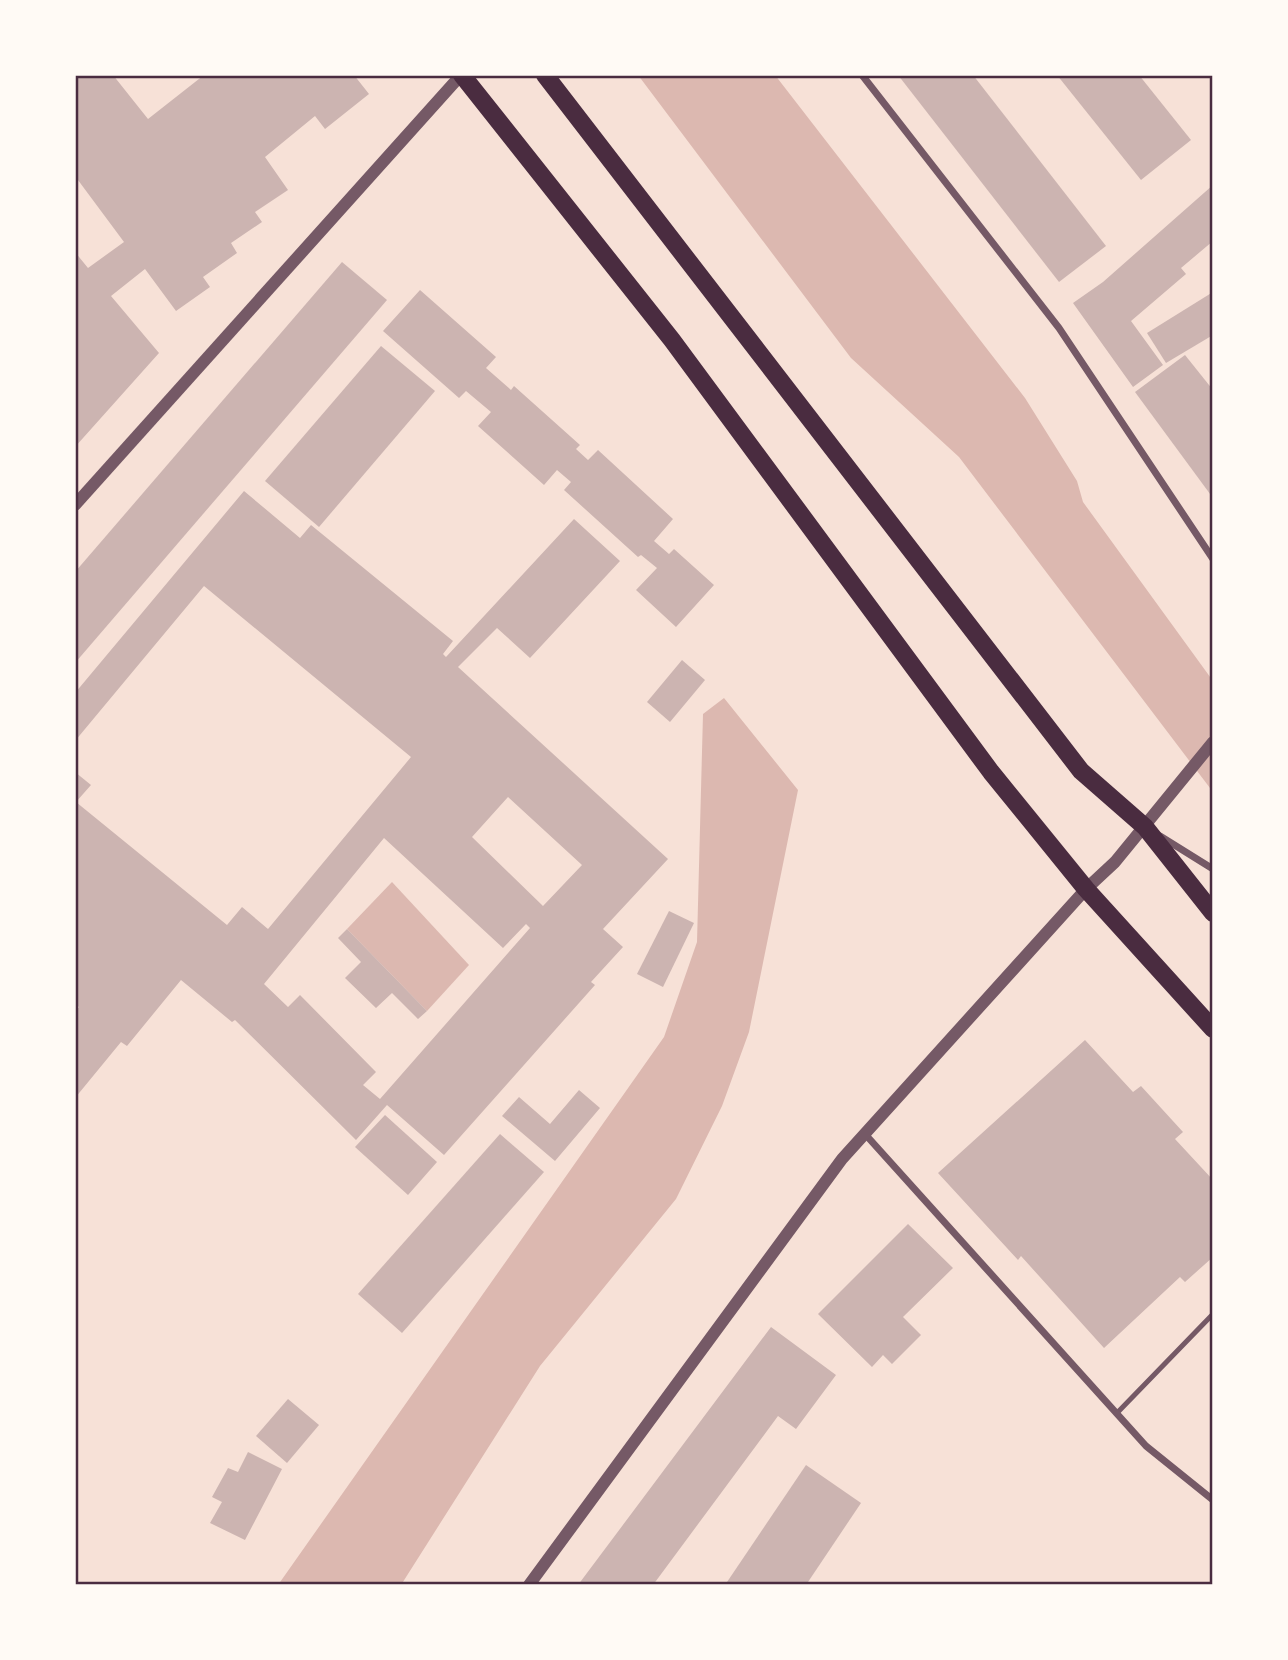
<svg xmlns="http://www.w3.org/2000/svg" width="1288" height="1660" font-family="Manrope,sans-serif">
<rect width="100%" height="100%" fill="#f7e1d7"/>
<g fill="#dcb8b0">
<path d="M 638,75 L 775,75 L 1025,398 L 1077,481 L 1083,502 L 1213,681 L 1213,792 L 959,457 L 851,358 Z"/>
<path d="M 724,698 L 798,790 L 749,1032 L 722,1106 L 676,1199 L 540,1366 L 401,1585 L 278,1585 L 664,1037 L 697,942 L 703,714 Z"/>
<path d="M 392,882 L 469,965 L 427,1011 L 347,929 Z"/>
</g>
<g fill="#ccb4b1" fill-rule="evenodd">
<path d="M 75,75 L 113,75 L 148,119 L 204,75 L 354,75 L 369,94 L 325,129 L 315,116 L 265,157 L 288,190 L 255,212 L 262,222 L 231,243 L 237,253 L 203,277 L 210,287 L 176,311 L 145,269 L 111,296 L 159,353 L 75,447 L 75,252 L 88,268 L 124,242 L 75,176 Z"/>
<path d="M 898,75 L 973,75 L 1106,246 L 1059,282 Z"/>
<path d="M 1057,75 L 1139,75 L 1191,140 L 1141,180 Z"/>
<path d="M 1213,185 L 1213,241 L 1181,268 L 1186,274 L 1131,321 L 1163,365 L 1133,387 L 1073,303 L 1103,282 Z"/>
<path d="M 342,262 L 387,300 L 75,663 L 75,572 Z"/>
<path d="M 420,290 L 496,357 L 486,368 L 511,390 L 514,386 L 580,445 L 576,449 L 588,460 L 598,450 L 673,519 L 654,541 L 669,554 L 674,549 L 714,585 L 676,627 L 636,590 L 657,568 L 641,555 L 638,557 L 564,490 L 571,482 L 557,470 L 544,485 L 478,426 L 491,412 L 466,391 L 459,398 L 383,331 Z"/>
<path d="M 1213,292 L 1213,335 L 1166,363 L 1147,333 Z"/>
<path d="M 381,346 L 435,391 L 319,527 L 265,481 Z"/>
<path d="M 1185,355 L 1213,390 L 1213,498 L 1135,392 Z"/>
<path d="M 244,491 L 300,538 L 311,525 L 453,641 L 443,654 L 446,657 L 574,519 L 620,561 L 530,658 L 497,628 L 458,667 L 668,859 L 603,929 L 623,947 L 591,982 L 595,985 L 444,1155 L 387,1105 L 356,1140 L 235,1020 L 232,1022 L 181,980 L 127,1046 L 121,1042 L 75,1098 L 75,1012 L 79,1007 L 75,1004 L 75,772 L 91,785 L 76,802 L 227,925 L 242,907 L 268,929 L 411,757 L 204,586 L 75,741 L 75,693 ZM 508,797 L 582,865 L 543,906 L 472,837 ZM 384,838 L 503,948 L 526,924 L 530,928 L 380,1099 L 363,1085 L 376,1072 L 300,995 L 288,1007 L 264,984 Z"/>
<path d="M 682,660 L 705,680 L 670,722 L 647,702 Z"/>
<path d="M 669,911 L 694,923 L 663,987 L 637,974 Z"/>
<path d="M 347,929 L 427,1011 L 418,1019 L 392,993 L 376,1008 L 345,978 L 361,962 L 338,938 Z"/>
<path d="M 1085,1040 L 1133,1092 L 1141,1086 L 1183,1132 L 1175,1139 L 1213,1180 L 1213,1257 L 1185,1282 L 1180,1277 L 1104,1348 L 1021,1256 L 1018,1260 L 938,1173 Z"/>
<path d="M 579,1090 L 600,1108 L 555,1161 L 502,1116 L 519,1097 L 550,1124 Z"/>
<path d="M 385,1115 L 437,1162 L 408,1195 L 355,1147 Z"/>
<path d="M 500,1134 L 544,1172 L 402,1333 L 358,1294 Z"/>
<path d="M 908,1224 L 953,1268 L 903,1317 L 921,1335 L 892,1364 L 883,1355 L 872,1367 L 818,1314 Z"/>
<path d="M 771,1327 L 836,1375 L 796,1429 L 778,1416 L 653,1585 L 578,1585 Z"/>
<path d="M 288,1399 L 319,1425 L 287,1463 L 256,1436 Z"/>
<path d="M 248,1452 L 282,1469 L 245,1540 L 210,1523 L 222,1502 L 212,1497 L 228,1468 L 238,1472 Z"/>
<path d="M 806,1465 L 861,1503 L 806,1585 L 725,1585 Z"/>
</g>
<g fill="none" stroke-linecap="round" stroke-linejoin="round">
<path stroke="#755966" stroke-width="5" d="M 1117,1413 L 1213,1314"/>
<g stroke="#755966" stroke-width="7">
<path d="M 862,75 L 1059,328 L 1213,559"/>
<path d="M 1160,836 L 1213,869"/>
<path d="M 865,1134 L 1146,1446 L 1213,1500"/>
</g>
<g stroke="#755966" stroke-width="12">
<path d="M 75,505 L 461,75"/>
<path d="M 529,1585 L 842,1159 L 1086,889 L 1115,862 L 1213,742"/>
</g>
<g stroke="#4a2c40" stroke-width="18">
<path d="M 462,75 L 672,340 L 991,772 L 1086,889 L 1213,1029"/>
<path d="M 545,75 L 1081,771 L 1145,827 L 1213,913"/>
</g>
</g>
<rect width="1288" height="1660" fill="none" stroke="#fffaf5" stroke-width="154"/>
<rect x="77" y="77" width="1134" height="1506" fill="none" stroke="#4a2c40" stroke-width="2.5"/>
</svg>
